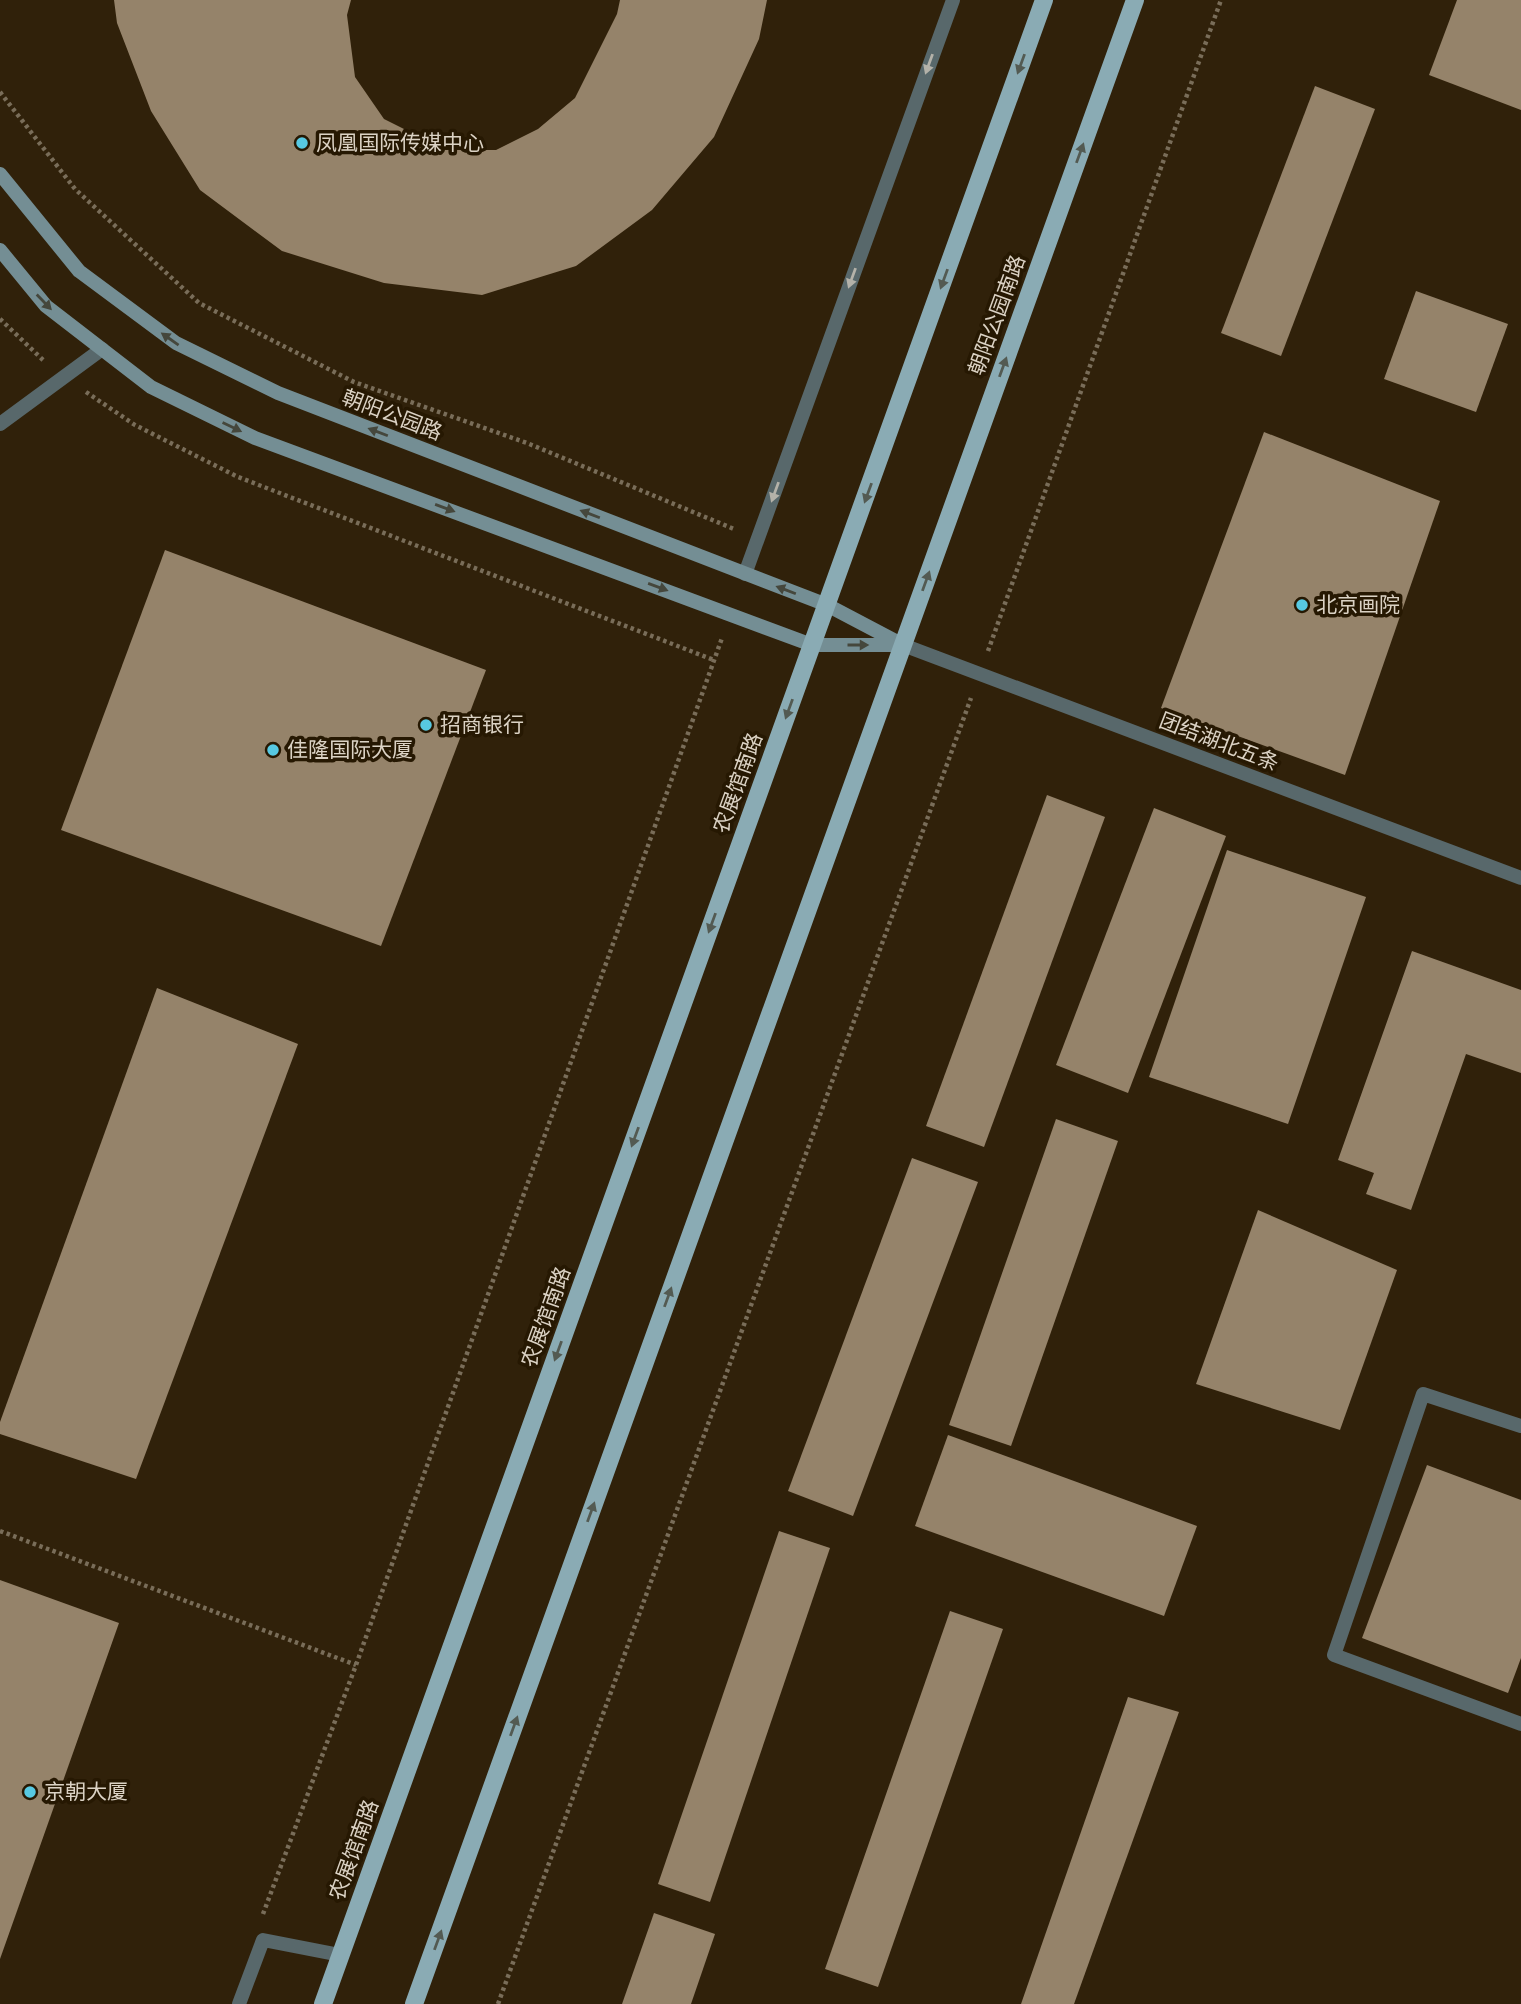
<svg xmlns="http://www.w3.org/2000/svg" width="1521" height="2004" font-family="Karla,'Noto Sans SC',sans-serif">
<rect width="100%" height="100%" fill="#30210a"/>
<g fill="#95836a">
<path d="M 114,0 L 351,0 L 347,15 L 355,77 L 384,119 L 446,150 L 496,150 L 538,129 L 575,98 L 617,14 L 620,0 L 767,0 L 759,39 L 714,137 L 652,210 L 576,266 L 482,295 L 384,283 L 282,251 L 200,190 L 151,111 L 117,23 Z"/>
<path d="M 1457,0 L 1521,0 L 1521,110 L 1429,75 Z"/>
<path d="M 1315,86 L 1375,109 L 1281,356 L 1221,333 Z"/>
<path d="M 1416,291 L 1508,324 L 1476,412 L 1384,379 Z"/>
<path d="M 1264,432 L 1440,501 L 1345,775 L 1161,708 Z"/>
<path d="M 165,550 L 486,670 L 381,946 L 61,830 Z"/>
<path d="M 1047,795 L 1105,817 L 984,1147 L 926,1126 Z"/>
<path d="M 1154,808 L 1226,836 L 1128,1093 L 1056,1065 Z"/>
<path d="M 1227,850 L 1366,897 L 1288,1124 L 1149,1077 Z"/>
<path d="M 1412,951 L 1521,990 L 1521,1073 L 1466,1054 L 1411,1210 L 1366,1194 L 1374,1173 L 1338,1160 Z"/>
<path d="M 157,988 L 298,1044 L 136,1479 L 0,1434 L 0,1422 Z"/>
<path d="M 1056,1119 L 1118,1141 L 1011,1446 L 949,1425 Z"/>
<path d="M 912,1158 L 978,1182 L 853,1516 L 788,1491 Z"/>
<path d="M 1258,1210 L 1397,1270 L 1340,1430 L 1196,1384 Z"/>
<path d="M 948,1435 L 1197,1526 L 1164,1616 L 915,1526 Z"/>
<path d="M 1427,1465 L 1521,1500 L 1521,1658 L 1508,1693 L 1362,1638 Z"/>
<path d="M 779,1531 L 830,1548 L 710,1902 L 658,1884 Z"/>
<path d="M 0,1580 L 119,1623 L 0,1959 Z"/>
<path d="M 950,1611 L 1003,1629 L 878,1987 L 825,1969 Z"/>
<path d="M 1128,1697 L 1179,1712 L 1074,2004 L 1021,2004 Z"/>
<path d="M 654,1913 L 715,1934 L 691,2004 L 622,2004 Z"/>
</g>
<g fill="none" stroke-linecap="round" stroke-linejoin="round">
<g stroke="#796d59" stroke-width="4.5" stroke-dasharray="3.5 3.5" stroke-linecap="butt">
<path d="M 0,92 L 75,189 L 199,303 L 354,382 L 527,443 L 734,529"/>
<path d="M 0,319 L 43,360"/>
<path d="M 86,392 L 135,425 L 238,477 L 714,660"/>
<path d="M 988,651 L 1221,0"/>
<path d="M 0,1531 L 356,1665"/>
<path d="M 263,1914 L 356,1665 L 722,638"/>
<path d="M 498,2004 L 971,698"/>
</g>
<g stroke="#58686b" stroke-width="14">
<path d="M 0,424 L 102,349"/>
<path d="M 745,574 L 953,0"/>
<path d="M 1521,1426 L 1423,1394 L 1334,1655 L 1521,1724"/>
<path d="M 239,2004 L 263,1940 L 340,1955"/>
</g>
<path stroke="#58686b" stroke-width="14" d="M 903,645 L 1521,878"/>
<g stroke="#748e94" stroke-width="14">
<path d="M 0,174 L 79,271 L 176,343 L 278,393 L 827,605 L 903,645"/>
<path d="M 0,250 L 46,306 L 151,387 L 255,438 L 812,645 L 898,645"/>
</g>
<g stroke="#8aabb4" stroke-width="18">
<path d="M 323,2004 L 1044,0"/>
<path d="M 414,2004 L 1135,0"/>
</g>
</g>
<defs><path id="oneway-solid" d="M-6-.8H1V-3.2L6.5 0L1 3.2V.8H-6Z" transform="scale(1.75)"/></defs>
<g fill="#b4b2a9">
<use href="#oneway-solid" transform="translate(929 64) rotate(110)"/>
<use href="#oneway-solid" transform="translate(852 278) rotate(110)"/>
<use href="#oneway-solid" transform="translate(775 492) rotate(110)"/>
</g>
<g fill="#535a52">
<use href="#oneway-solid" transform="translate(1021 64) rotate(110)"/>
<use href="#oneway-solid" transform="translate(1080 153) rotate(-70)"/>
<use href="#oneway-solid" transform="translate(944 279) rotate(110)"/>
<use href="#oneway-solid" transform="translate(1003 367) rotate(-70)"/>
<use href="#oneway-solid" transform="translate(868 493) rotate(110)"/>
<use href="#oneway-solid" transform="translate(926 581) rotate(-70)"/>
<use href="#oneway-solid" transform="translate(789 709) rotate(110)"/>
<use href="#oneway-solid" transform="translate(712 923) rotate(110)"/>
<use href="#oneway-solid" transform="translate(635 1137) rotate(110)"/>
<use href="#oneway-solid" transform="translate(668 1297) rotate(-70)"/>
<use href="#oneway-solid" transform="translate(558 1351) rotate(110)"/>
<use href="#oneway-solid" transform="translate(591 1512) rotate(-70)"/>
<use href="#oneway-solid" transform="translate(514 1726) rotate(-70)"/>
<use href="#oneway-solid" transform="translate(438 1940) rotate(-70)"/>
</g>
<g fill="#45473c">
<use href="#oneway-solid" transform="translate(44 302) rotate(46)"/>
<use href="#oneway-solid" transform="translate(170 339) rotate(-145)"/>
<use href="#oneway-solid" transform="translate(232 427) rotate(26)"/>
<use href="#oneway-solid" transform="translate(378 432) rotate(-159)"/>
<use href="#oneway-solid" transform="translate(445 508) rotate(20)"/>
<use href="#oneway-solid" transform="translate(590 514) rotate(-159)"/>
<use href="#oneway-solid" transform="translate(658 587) rotate(20)"/>
<use href="#oneway-solid" transform="translate(786 590) rotate(-159)"/>
<use href="#oneway-solid" transform="translate(858 645)"/>
</g>
<g fill="#57c9e2" stroke="#261802" stroke-width="2.5">
<circle cx="302" cy="143" r="7"/>
<circle cx="1302" cy="605" r="7"/>
<circle cx="426" cy="725" r="7"/>
<circle cx="273" cy="750" r="7"/>
<circle cx="30" cy="1792" r="7"/>
</g>
<g text-anchor="middle" stroke-width="7" stroke-linejoin="round" paint-order="stroke">
<g font-size="21" fill="#dbd2c4" stroke="#261802" text-anchor="start">
<text x="316" y="150">凤凰国际传媒中心</text>
<text x="1316" y="612">北京画院</text>
<text x="440" y="732">招商银行</text>
<text x="287" y="757">佳隆国际大厦</text>
<text x="44" y="1799">京朝大厦</text>
</g>
<g font-size="21" fill="#dbd2c4" stroke="#261802">
<text transform="translate(997 315) rotate(-70)" y="7">朝阳公园南路</text>
<text transform="translate(392 415) rotate(21)" y="7">朝阳公园路</text>
<text transform="translate(1219 742) rotate(21)" y="7">团结湖北五条</text>
<text transform="translate(738 783) rotate(-70)" y="7">农展馆南路</text>
<text transform="translate(546 1317) rotate(-70)" y="7">农展馆南路</text>
<text transform="translate(354 1850) rotate(-70)" y="7">农展馆南路</text>
</g>
</g>
</svg>
